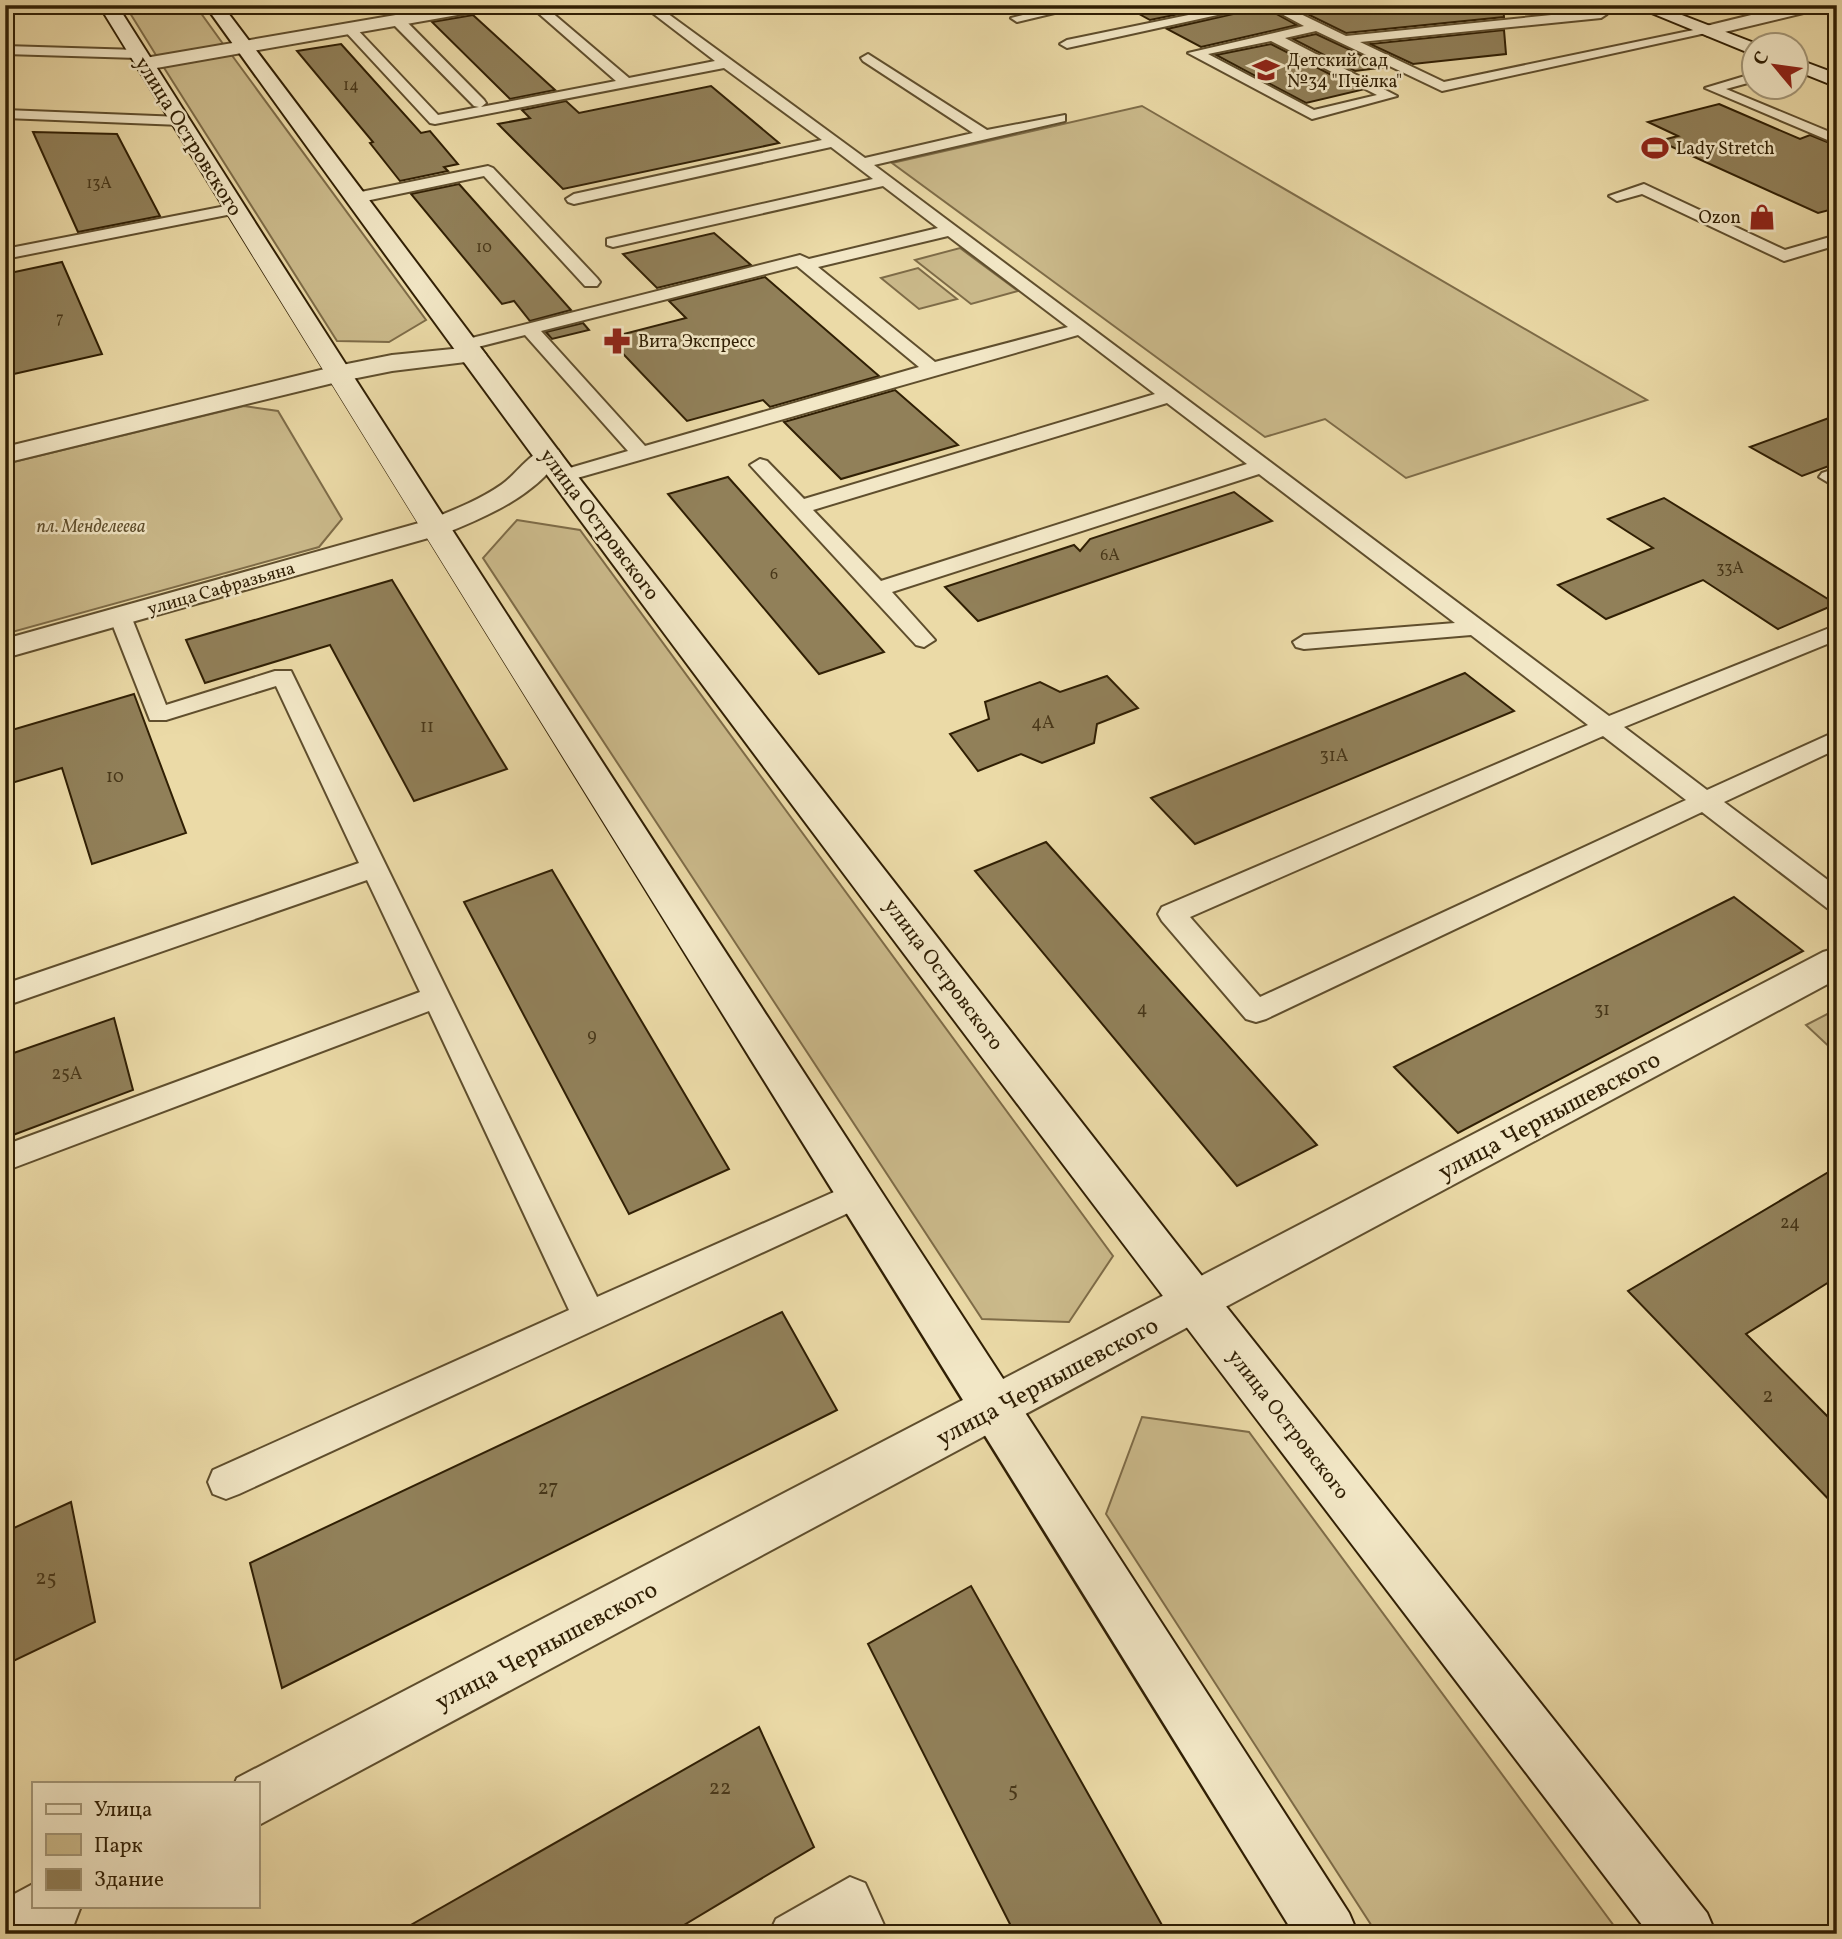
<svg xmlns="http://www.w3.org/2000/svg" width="1842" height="1939" font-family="Vollkorn,serif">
<rect width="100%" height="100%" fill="#ebdaa7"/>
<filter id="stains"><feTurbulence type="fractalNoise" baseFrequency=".00286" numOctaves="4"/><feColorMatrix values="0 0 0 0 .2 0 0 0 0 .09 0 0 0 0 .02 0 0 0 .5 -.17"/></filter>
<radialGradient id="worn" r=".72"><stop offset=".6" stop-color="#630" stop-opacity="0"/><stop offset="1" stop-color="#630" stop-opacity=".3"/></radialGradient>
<g fill="#cbba8b" stroke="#7e6c48" stroke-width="2">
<path d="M 125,5 L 195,5 L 226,48 L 159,60 Z"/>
<path d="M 228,50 L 426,320 L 389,342 L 337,341 L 161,63 Z"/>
<path d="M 1142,106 L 1647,400 L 1406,478 L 1325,419 L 1265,437 L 892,163 Z"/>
<path d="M 960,248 L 1018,291 L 971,304 L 915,260 Z"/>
<path d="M 918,268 L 957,299 L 919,309 L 881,278 Z"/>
<path d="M 244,406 L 278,411 L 342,519 L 319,547 L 5,634 L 5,464 Z"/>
<path d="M 517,520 L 580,530 L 1113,1256 L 1069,1322 L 982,1319 L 483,558 Z"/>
<path d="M 1837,1009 L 1837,1054 L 1806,1025 Z"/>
<path d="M 1142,1417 L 1249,1432 L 1620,1934 L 1377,1934 L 1106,1514 Z"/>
</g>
<g fill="#918059" stroke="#301f04" stroke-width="2">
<path d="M 1123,5 L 1223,5 L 1150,20 Z"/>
<path d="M 1289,5 L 1503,5 L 1504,17 L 1346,33 Z"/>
<path d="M 1264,7 L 1297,25 L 1201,47 L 1167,29 Z"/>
<path d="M 473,15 L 555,90 L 510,99 L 432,22 Z"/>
<path d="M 1504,30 L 1506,54 L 1413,64 L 1370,44 Z"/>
<path d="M 1316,34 L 1387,67 L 1355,71 L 1293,39 Z"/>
<path d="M 341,44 L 421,133 L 430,131 L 458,164 L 444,167 L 448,171 L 400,181 L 370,143 L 373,142 L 297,51 Z"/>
<path d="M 1271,44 L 1361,90 L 1306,103 L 1216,55 Z"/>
<path d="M 711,86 L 779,143 L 563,189 L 498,124 L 530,118 L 522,110 L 566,101 L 579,113 Z"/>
<path d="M 1719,104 L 1800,139 L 1810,135 L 1837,146 L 1837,208 L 1818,213 L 1659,141 L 1678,136 L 1648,122 Z"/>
<path d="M 33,132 L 117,134 L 160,216 L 78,232 Z"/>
<path d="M 459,184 L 571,310 L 530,321 L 514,301 L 502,304 L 411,194 Z"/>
<path d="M 714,233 L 751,265 L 657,288 L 623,254 Z"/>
<path d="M 62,262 L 102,354 L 5,376 L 5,274 Z"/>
<path d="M 765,277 L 879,376 L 770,407 L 763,400 L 687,421 L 608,338 L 686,318 L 669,301 Z"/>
<path d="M 583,323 L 589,330 L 552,339 L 546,332 Z"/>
<path d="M 895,390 L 958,445 L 841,479 L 784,422 Z"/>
<path d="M 1837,415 L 1837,463 L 1802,476 L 1750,447 Z"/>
<path d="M 728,477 L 884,652 L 819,674 L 668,494 Z"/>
<path d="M 1234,492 L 1272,521 L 978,621 L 945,587 L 1074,545 L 1080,551 L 1090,539 Z"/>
<path d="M 1664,498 L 1836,604 L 1778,629 L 1703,580 L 1606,619 L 1558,585 L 1653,548 L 1608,519 Z"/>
<path d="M 392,580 L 507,769 L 414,801 L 330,645 L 205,683 L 186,640 Z"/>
<path d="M 1465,673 L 1514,711 L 1195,844 L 1151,798 Z"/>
<path d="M 1107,676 L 1138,708 L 1097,724 L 1094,743 L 1042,763 L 1021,754 L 978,771 L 950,734 L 989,719 L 985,702 L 1040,682 L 1060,692 Z"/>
<path d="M 134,694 L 186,833 L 92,864 L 62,768 L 5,785 L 5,732 Z"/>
<path d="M 1046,842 L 1317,1145 L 1237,1186 L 975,871 Z"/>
<path d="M 552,870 L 729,1169 L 629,1214 L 464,902 Z"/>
<path d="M 1734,897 L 1803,951 L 1458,1133 L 1394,1067 Z"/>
<path d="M 114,1018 L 133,1090 L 5,1138 L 5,1056 Z"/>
<path d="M 1837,1167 L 1837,1277 L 1746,1334 L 1837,1426 L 1837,1508 L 1628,1291 Z"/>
<path d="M 782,1312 L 837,1410 L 282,1688 L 250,1563 Z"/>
<path d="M 71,1502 L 95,1622 L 5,1665 L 5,1532 Z"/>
<path d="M 971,1586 L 1167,1934 L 1015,1934 L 868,1644 Z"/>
<path d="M 759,1727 L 814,1847 L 669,1934 L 395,1934 Z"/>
</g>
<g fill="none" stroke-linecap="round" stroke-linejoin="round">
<g stroke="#5f4e2d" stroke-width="4">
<g id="lane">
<path d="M 529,5 L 543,5 L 629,78 L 715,61 L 642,5 L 656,5 L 865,158 L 973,133 L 863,61 L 861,58 L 868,54 L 987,130 L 1065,115 L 1065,121 L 874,165 L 1609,716 L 1837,625 L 1837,640 L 1624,727 L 1707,790 L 1837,731 L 1837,749 L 1724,802 L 1837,887 L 1837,911 L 1827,908 L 1702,812 L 1266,1019 L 1256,1022 L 1246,1019 L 1162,921 L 1158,914 L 1162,907 L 1588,725 L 1471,635 L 1304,649 L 1296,647 L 1293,642 L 1304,635 L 1455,623 L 1259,474 L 892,592 L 935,640 L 924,647 L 916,645 L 750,465 L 760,459 L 767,461 L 804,499 L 1155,394 L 1078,335 L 570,480 L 556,480 L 553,476 L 556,472 L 628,451 L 525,335 L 466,350 L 457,345 L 460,341 L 800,255 L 809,259 L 938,228 L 883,186 L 613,247 L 607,245 L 607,239 L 873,179 L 831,147 L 574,204 L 568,202 L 566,199 L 574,194 L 822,140 L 724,68 L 435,124 L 430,123 L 342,28 L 353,25 L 438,115 L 479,107 L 474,106 L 392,23 L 392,17 L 402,17 L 484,100 L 486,103 L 481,107 L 616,81 ZM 948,236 L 1068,327 L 935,362 L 818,267 ZM 797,266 L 919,367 L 645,446 L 541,331 ZM 1167,403 L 1247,464 L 881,581 L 813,510 ZM 1603,736 L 1686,800 L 1260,997 L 1190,917 Z"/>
<path d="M 1062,5 L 1088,5 L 1017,22 L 1011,18 Z"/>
<path d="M 1237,5 L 1263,5 L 1067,48 L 1060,44 L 1067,40 Z"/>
<path d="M 1265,5 L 1282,5 L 1346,36 L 1601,10 L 1607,14 L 1601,18 L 1360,42 L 1444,82 L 1708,27 L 1715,31 L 1442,91 L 1316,31 L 1285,38 L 1397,96 L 1312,119 L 1188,53 L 1304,26 ZM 1271,41 L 1377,95 L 1314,110 L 1208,54 Z"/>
<path d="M 5,46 L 138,50 L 145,54 L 138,58 L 5,54 Z"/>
<path d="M 1755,73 L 1755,81 L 1726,89 L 1837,135 L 1837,144 L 1705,88 Z"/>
<path d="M 5,110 L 181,117 L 188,121 L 181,125 L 5,118 Z"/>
<path d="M 488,166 L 493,168 L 597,278 L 600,282 L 597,286 L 585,286 L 484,176 L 356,203 L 348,198 L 356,193 Z"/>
<path d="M 1644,184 L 1785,250 L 1837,235 L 1837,245 L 1784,261 L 1642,194 L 1617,201 L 1609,196 Z"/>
<path d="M 236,204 L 244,209 L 242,212 L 5,259 L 5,249 Z"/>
<path d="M 1837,468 L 1837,481 L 1829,483 L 1819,477 L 1822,473 Z"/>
<path d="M 120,609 L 131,616 L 166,705 L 275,671 L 291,671 L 597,1297 L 861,1180 L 872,1184 L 877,1193 L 872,1202 L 239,1494 L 226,1499 L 213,1494 L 208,1482 L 213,1470 L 569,1310 L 429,1011 L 5,1171 L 5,1145 L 420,992 L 367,880 L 5,1006 L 5,984 L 359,863 L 276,686 L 166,720 L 150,720 L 109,616 Z"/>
<path d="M 850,1877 L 865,1883 L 888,1934 L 844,1934 L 841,1928 L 832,1934 L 769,1934 L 776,1919 Z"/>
</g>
</g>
<g stroke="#5f4e2d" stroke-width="4">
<g id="street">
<path d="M 454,5 L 494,5 L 486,10 L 145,70 L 136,64 L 145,58 Z"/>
<path d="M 1792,5 L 1822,5 L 1820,9 L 1708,36 L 1699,31 L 1702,27 Z"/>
<path d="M 473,347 L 482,350 L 486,355 L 482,360 L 392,371 L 337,382 L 5,463 L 5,447 L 337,366 L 392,355 Z"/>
<path d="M 548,448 L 558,450 L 562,456 C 534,496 490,515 446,533 L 5,658 L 5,639 L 426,521 C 451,511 478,501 501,485 C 517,474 530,452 548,448 Z"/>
<path d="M 1837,948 L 1837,979 L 257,1826 L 257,1783 L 235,1783 L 237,1778 L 1823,952 Z"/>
<path d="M 33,1884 L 33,1906 L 81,1906 L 73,1927 L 60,1934 L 5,1934 L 5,1899 Z"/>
</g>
</g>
<g stroke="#301f04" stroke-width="4">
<g id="secondary">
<path d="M 99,5 L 117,5 C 521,645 939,1276 1349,1913 L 1358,1934 L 1294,1934 C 897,1290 493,651 99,5 Z"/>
<path d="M 205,5 L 222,5 L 582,482 L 1175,1242 L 1707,1913 L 1716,1934 L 1649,1934 C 1162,1295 673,658 205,5 Z"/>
<path d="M 1632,5 L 1656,5 L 1762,46 L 1755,46 L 1755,54 L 1749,53 Z"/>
<path d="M 1797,59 L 1837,74 L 1837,87 L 1797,71 Z"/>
</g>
</g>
<use href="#lane" fill="#f2e7c6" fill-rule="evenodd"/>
<use href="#street" fill="#f2e7c6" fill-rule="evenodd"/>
<use href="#secondary" fill="#f2e7c6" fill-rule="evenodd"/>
</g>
<defs>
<g id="school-bare" transform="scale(2.1)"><path d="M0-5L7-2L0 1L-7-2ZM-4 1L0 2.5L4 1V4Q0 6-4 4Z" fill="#8f2418" stroke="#f2e7c6" stroke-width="2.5" paint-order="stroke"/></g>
<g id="stadium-bare" transform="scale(2.1)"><path d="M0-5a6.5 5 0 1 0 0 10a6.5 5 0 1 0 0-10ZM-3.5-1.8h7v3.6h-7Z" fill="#8f2418" stroke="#f2e7c6" stroke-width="2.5" paint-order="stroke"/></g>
<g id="shop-bare" transform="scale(2.1)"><path d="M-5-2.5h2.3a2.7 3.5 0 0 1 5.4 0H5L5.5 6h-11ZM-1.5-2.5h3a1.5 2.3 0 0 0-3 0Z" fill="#8f2418" stroke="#f2e7c6" stroke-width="2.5" paint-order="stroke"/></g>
<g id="pharmacy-bare" transform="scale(2.1)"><path d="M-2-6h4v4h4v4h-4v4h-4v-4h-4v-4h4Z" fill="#8f2418" stroke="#f2e7c6" stroke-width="2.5" paint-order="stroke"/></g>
</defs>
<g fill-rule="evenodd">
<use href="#school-bare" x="1266" y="70"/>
<use href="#stadium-bare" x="1655" y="148"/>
<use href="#shop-bare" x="1762" y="217"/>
<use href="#pharmacy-bare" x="617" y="341"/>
</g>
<g text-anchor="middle" stroke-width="5" stroke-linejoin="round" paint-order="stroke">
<g font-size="16" fill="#483719">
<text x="351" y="90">14</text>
<text x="99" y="188">13А</text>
<text x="484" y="252">10</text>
<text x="60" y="323">7</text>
<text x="1110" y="560">6А</text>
<text x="1730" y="573">33А</text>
<text x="774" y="579">6</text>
</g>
<g font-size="18" fill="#301f04" stroke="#f2e7c6" text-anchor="start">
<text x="1287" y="66">Детский сад<tspan x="1287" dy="21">№34 "Пчёлка"</tspan></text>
<text x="1676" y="154">Lady Stretch</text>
<text x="1741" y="223" text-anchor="end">Ozon</text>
<text x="638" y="347">Вита Экспресс</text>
</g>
<g font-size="18" font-style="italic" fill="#5e4e2c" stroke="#f2e7c6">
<text x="91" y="532">пл. Менделеева</text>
</g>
<g font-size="18" fill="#301f04" stroke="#f2e7c6">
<text transform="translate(221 588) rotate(-16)" y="6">улица Сафразьяна</text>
</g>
<g font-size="18" fill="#483719">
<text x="1043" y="728">4А</text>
<text x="427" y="732">11</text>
<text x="1334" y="761">31А</text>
<text x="115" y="782">10</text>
<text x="1142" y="1014">4</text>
<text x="1602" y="1015">31</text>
<text x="592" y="1041">9</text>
<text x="67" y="1079">25А</text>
<text x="1790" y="1228">24</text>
</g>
<g font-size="21" fill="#301f04" stroke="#f2e7c6">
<text transform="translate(189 136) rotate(58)" y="7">улица Островского</text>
<text transform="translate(600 524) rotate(53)" y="7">улица Островского</text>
<text transform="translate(944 974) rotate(53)" y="7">улица Островского</text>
<text transform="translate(1289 1424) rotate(52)" y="7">улица Островского</text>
</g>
<g font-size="21" fill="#483719">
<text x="1768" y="1402">2</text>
<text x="548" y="1494">27</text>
<text x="46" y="1584">25</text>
<text x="720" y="1794">22</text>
<text x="1013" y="1796">5</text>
</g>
<g font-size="24" fill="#301f04" stroke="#f2e7c6">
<text transform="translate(1549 1115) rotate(-28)" y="8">улица Чернышевского</text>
<text transform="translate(1047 1381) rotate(-28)" y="8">улица Чернышевского</text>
<text transform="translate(546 1645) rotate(-28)" y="8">улица Чернышевского</text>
</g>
</g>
<rect width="1842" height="1939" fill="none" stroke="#ebdaa7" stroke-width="28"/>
<rect x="7" y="7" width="1828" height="1925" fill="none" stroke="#301f04" stroke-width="3.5"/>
<rect x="14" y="14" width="1814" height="1911" fill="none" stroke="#301f04" stroke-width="2"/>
<rect x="32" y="1782" width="228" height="126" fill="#f2e7c6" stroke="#a49778" stroke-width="2"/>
<rect x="46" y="1804" width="35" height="10" fill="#f2e7c6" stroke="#a49778" stroke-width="2"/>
<text x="94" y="1816" font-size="21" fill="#301f04">Улица</text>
<rect x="46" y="1834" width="35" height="21" fill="#cbba8b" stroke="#a49778" stroke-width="2"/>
<text x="94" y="1852" font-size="21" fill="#301f04">Парк</text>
<rect x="46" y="1869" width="35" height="21" fill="#918059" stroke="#a49778" stroke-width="2"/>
<text x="94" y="1886" font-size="21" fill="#301f04">Здание</text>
<g transform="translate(1775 66) rotate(299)"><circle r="33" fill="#f2e7c6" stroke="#a49778" stroke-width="2"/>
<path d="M0-5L12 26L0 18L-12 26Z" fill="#8f2418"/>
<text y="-10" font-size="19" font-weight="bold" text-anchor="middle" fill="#301f04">С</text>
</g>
<rect width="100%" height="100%" filter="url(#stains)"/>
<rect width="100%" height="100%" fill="url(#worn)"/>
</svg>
